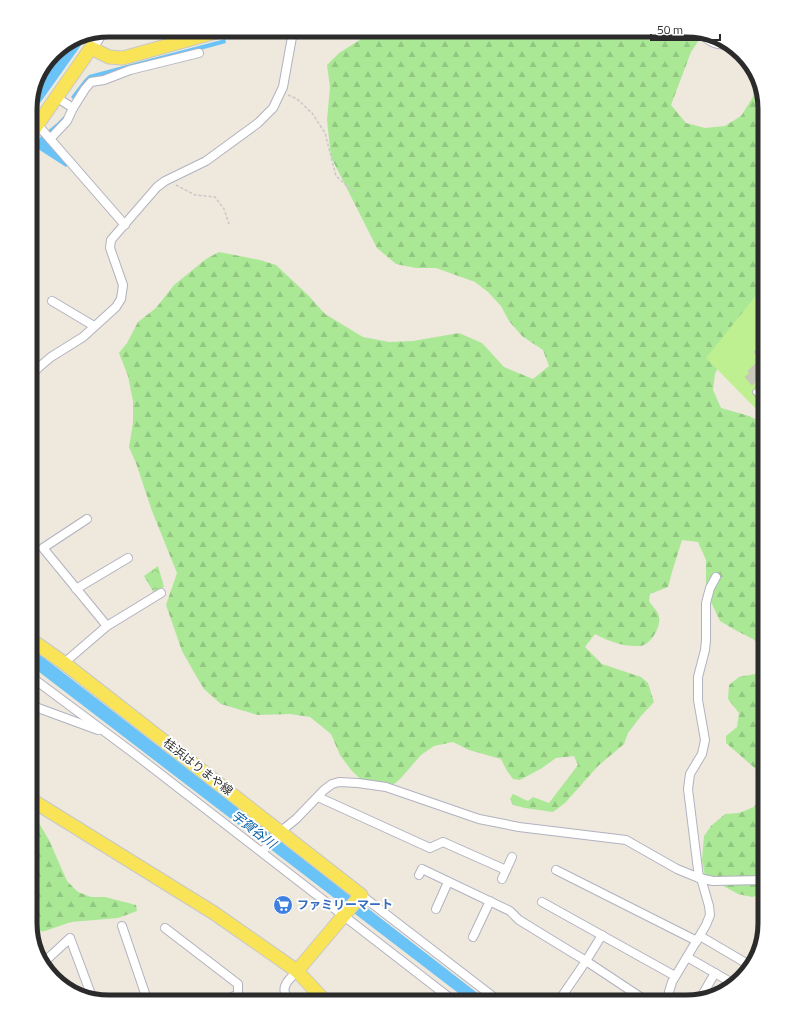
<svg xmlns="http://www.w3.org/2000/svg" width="795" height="1032" font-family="'Titillium Web','Noto Sans JP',sans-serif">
<defs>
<pattern id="forest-firs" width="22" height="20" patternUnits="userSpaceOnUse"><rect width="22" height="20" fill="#aae896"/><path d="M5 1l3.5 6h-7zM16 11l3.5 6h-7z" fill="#92c781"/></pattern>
<pattern id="park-crowns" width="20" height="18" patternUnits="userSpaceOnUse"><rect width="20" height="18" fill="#aae896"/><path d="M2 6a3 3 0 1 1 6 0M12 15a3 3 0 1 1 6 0" fill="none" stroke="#92c781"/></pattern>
</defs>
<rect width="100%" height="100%" fill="#eee8dd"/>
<g fill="url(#forest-firs)">
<path d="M 370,30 L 691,30 L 697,32 L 699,40 L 691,52 L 671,105 L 686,123 L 705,128 L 725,126 L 741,116 L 753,97 L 754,73 L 765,109 L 765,290 L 735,328 L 715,374 L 713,390 L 721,408 L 749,416 L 763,423 L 765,425 L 765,654 L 763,648 L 753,639 L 737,631 L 720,621 L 710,600 L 706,582 L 706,560 L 698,542 L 682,540 L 672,572 L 668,587 L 650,594 L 649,601 C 652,606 658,611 659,617 C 661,627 651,645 640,646 C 623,647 609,641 595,634 L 585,647 L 602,664 L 641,677 L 648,683 L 654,702 L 641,716 L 628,733 L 624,744 L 598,766 L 565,803 L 553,812 L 525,808 L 513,805 L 510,799 L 513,794 L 528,801 L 533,797 L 549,803 L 578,765 L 574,756 L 556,758 L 542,768 L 520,780 L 513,779 L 507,771 L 501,759 L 469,750 L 453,742 L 434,746 L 421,755 L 400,779 L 386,791 L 369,787 L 352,771 L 340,755 L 331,734 L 310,717 L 290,714 L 258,715 L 221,704 L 204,689 L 195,674 L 182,651 L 166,605 L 177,573 L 152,511 L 136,463 L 129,447 L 133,423 L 133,401 L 128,376 L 119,353 L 127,343 L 138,322 L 156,308 L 174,285 L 206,259 L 219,252 L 260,260 L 276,265 L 309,296 L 325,314 L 363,337 L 389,342 L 413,341 L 459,333 L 482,343 L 504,367 L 533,379 L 549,366 L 543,350 L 522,336 L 509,321 L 501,306 L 488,292 L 475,282 L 436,268 L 416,268 L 396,264 L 377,248 L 331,157 L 327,120 L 330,87 L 327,65 L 339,53 L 363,38 Z"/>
<path d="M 765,662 L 765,785 L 758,771 L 726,743 L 726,736 L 737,727 L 739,713 L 728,699 L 729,685 L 739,677 L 755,674 Z"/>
<path d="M 765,789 L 765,893 L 764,894 L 752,897 L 738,894 L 705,876 L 702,860 L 704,836 L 711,826 L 725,814 L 739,813 L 754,807 Z"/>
<path d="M 30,812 L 36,818 L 49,840 L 67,881 L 78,892 L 91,897 L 105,897 L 136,905 L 137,911 L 118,918 L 71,922 L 45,931 L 33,932 L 30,923 Z"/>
</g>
<path fill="url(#park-crowns)" d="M 158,566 L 164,587 L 154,593 L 144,576 Z"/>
<path fill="#bef091" d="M 765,284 L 765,418 L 706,358 Z"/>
<g fill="#6ac3f6">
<path d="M 89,34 L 35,110 L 30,118 L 30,104 L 38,76 L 43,68 L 57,50 L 79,36 Z"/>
<path d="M 225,39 L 226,43 L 90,80 L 75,101 L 71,97 L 84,80 L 89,75 Z"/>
<path d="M 64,116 L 66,118 L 51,134 L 68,165 L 66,167 L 35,147 L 41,136 L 56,124 Z"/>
<path d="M 30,647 L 489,1002 L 470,1002 L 30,665 Z"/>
</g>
<g fill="#c9c6bb" stroke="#cac5b6">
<path d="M 765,342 L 765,350 L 758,357 L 754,352 Z"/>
<path d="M 765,355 L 765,373 L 752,385 L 745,377 L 750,373 L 748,371 Z"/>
</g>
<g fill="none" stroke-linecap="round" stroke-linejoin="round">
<g stroke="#b1b2c0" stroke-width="6">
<path id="service" d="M 765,403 L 755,392 L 765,382"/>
</g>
<g stroke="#b1b2c0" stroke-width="10">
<g id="minor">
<path d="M 702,34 C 709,42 719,47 729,43"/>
<path d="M 56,97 L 73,108"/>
<path d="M 37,124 L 125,225"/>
<path d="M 50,139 L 67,121 L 73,108 L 85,89 L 91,82 L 104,80 L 130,70 L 199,53"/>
<path d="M 52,301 L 94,326"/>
<path d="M 30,377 L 38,368 L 51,357 L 83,337 L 116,307 L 121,299 L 123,285 L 110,248 L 111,240 L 157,187 L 165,181 L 206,161 L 258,123 L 273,108 L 283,87 L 292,37 L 293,30"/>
<path d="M 87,519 L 43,548 L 107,626"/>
<path d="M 76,589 L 128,558"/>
<path d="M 64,663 L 107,626 L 161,593"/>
<path d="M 30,676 L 136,755 L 455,1002"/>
<path d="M 30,705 L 98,730"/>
<path d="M 318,797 L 430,848 L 443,842 L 506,870"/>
<path d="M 262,852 L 280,832 L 296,819 L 324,790 L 332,784 L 339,782 L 358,783 L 386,787 L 479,819 L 519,827 L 626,840 L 677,869 L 699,878 L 713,881 L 765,880"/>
<path d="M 556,870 L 697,941"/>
<path d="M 419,875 L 422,869 L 510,911 L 519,920 L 586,961 L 648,1002"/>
<path d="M 699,878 L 688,789 L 690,774 L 702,754 L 705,740 L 698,700 L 698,677 L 705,650 L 706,640 L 706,603 L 710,588 L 716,577"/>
<path d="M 502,879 L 512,857"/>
<path d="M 361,895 L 500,1002"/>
<path d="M 542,902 L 675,976"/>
<path d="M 436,909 L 448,882"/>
<path d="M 122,926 L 148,1002"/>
<path d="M 165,928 L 238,984 L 238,994 L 223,1002"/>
<path d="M 700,936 L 751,966"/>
<path d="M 473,937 L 490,901"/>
<path d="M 687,957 L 734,984"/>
<path d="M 42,964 L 70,938 L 92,997"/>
<path d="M 701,997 L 715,973"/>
<path d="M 289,1002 C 288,998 287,996 285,993 C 282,984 292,977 297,971"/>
<path d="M 558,1002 L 586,961 L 602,935"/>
<path d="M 668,1002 L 669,992 L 672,982 L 706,925 L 710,915 L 709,906 L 701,878"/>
</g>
</g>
<g stroke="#b1b2c0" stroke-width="14">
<path id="secondary" d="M 91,48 L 101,32"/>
</g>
<g stroke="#c8c8c8" stroke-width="15">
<g id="primary">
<path d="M 30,135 L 91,48 L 109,57 L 123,58 L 223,30"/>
<path d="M 30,639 L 64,663 L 361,895 L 297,971"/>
<path d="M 30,799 L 214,913 L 297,971 L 326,1002"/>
</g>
</g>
<g stroke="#c8c8c8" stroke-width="1.5" stroke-dasharray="3 2" stroke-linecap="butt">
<path d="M 301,34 L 307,30"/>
<path d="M 288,95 L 297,99 L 312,113 L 325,133 L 336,176 L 354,192"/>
<path d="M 176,185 L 195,195 L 215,197 L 224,209 L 229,224"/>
</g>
<use href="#service" stroke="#fff" stroke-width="4"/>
<use href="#minor" stroke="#fff" stroke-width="8"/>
<use href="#secondary" stroke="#fff" stroke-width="12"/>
<use href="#primary" stroke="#f9e457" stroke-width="13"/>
</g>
<defs>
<g id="supermarket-disc" transform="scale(1)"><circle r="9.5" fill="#3f7fe0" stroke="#fff"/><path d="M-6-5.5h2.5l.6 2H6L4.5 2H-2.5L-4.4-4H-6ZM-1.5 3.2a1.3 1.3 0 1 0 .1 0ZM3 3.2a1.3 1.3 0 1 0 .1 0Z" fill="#fff"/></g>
</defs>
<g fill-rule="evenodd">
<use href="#supermarket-disc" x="283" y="905"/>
</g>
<g text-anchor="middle" stroke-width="4" stroke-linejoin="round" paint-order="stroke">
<g font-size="12" fill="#2b2b2b" stroke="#fff">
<text transform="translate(198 767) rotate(38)" y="4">桂浜はりまや線</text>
</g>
<g font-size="12" font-weight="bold" fill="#366cbe" stroke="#fff" text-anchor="start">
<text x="297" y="909">ファミリーマート</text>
</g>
<g font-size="13" font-style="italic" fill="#055ea6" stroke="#fff">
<text transform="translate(254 829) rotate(38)" y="5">宇賀谷川</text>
</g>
</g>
<path d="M0 0H795V1032H0ZM109 37H686A72 72 0 0 1 758 109V923A72 72 0 0 1 686 995H109A72 72 0 0 1 37 923V109A72 72 0 0 1 109 37Z" fill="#fff" fill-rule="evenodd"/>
<path fill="none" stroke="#2b2b2b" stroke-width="5" d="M109 37H686A72 72 0 0 1 758 109V923A72 72 0 0 1 686 995H109A72 72 0 0 1 37 923V109A72 72 0 0 1 109 37Z"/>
<path d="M651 34v6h69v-6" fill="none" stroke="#2b2b2b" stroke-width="2"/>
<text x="657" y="34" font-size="12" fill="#2b2b2b" stroke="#ffffff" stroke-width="3" paint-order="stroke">50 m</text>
</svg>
